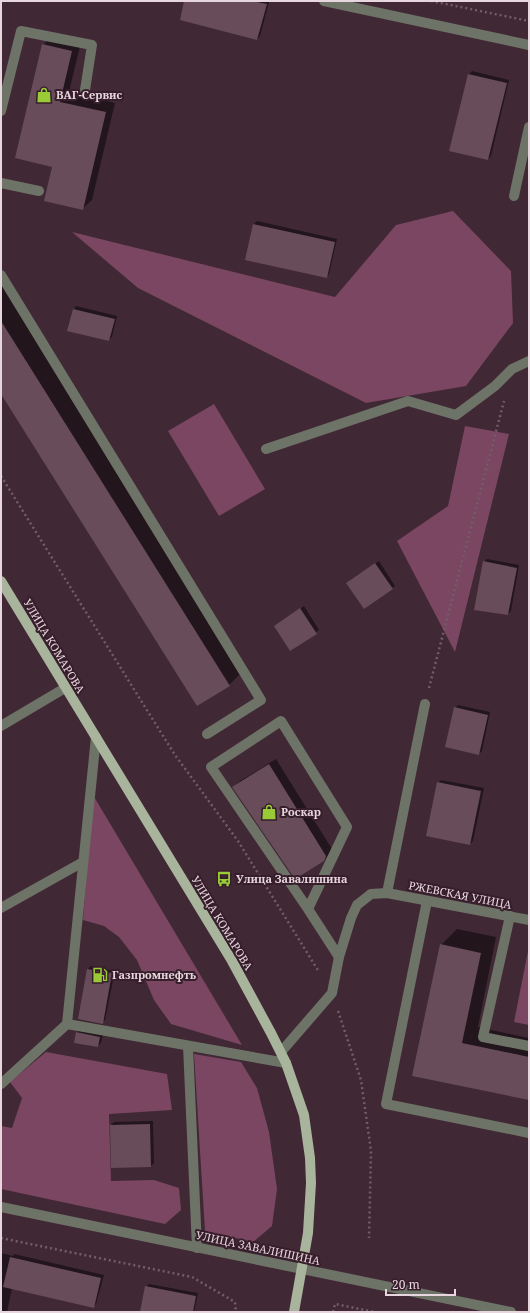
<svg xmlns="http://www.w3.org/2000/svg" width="530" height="1313" font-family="'Noto Serif',serif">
<rect width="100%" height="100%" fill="#412835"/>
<g fill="#7a4662">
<path d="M 453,211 L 511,271 L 513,323 L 466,386 L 366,403 L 138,288 L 72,232 L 335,297 L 396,225 Z"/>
<path d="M 214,404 L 265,489 L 219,516 L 168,431 Z"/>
<path d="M 465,426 L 509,434 L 455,652 L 397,541 L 448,506 Z"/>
<path d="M 93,795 L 242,1045 L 171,1024 L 154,1000 L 137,960 L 119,937 L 104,926 L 83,920 Z"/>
<path d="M 529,946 L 529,1025 L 514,1022 Z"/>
<path d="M 46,1052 L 167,1074 L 172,1110 L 109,1114 L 111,1181 L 154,1180 L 179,1188 L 181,1210 L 165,1224 L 1,1189 L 1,1126 L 12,1128 L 22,1098 L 10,1082 Z"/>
<path d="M 194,1054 L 241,1062 L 257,1088 L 269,1132 L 277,1189 L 272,1226 L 253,1242 L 205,1231 Z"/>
</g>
<g fill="#0007">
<path d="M 185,1 L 266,1 L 269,2 L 260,36 L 257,39 Z"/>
<path d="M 52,35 L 81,42 L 69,92 L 115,103 L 92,200 L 82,209 L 53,166 L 43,45 Z"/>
<path d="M 472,71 L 509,80 L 491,156 L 488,159 L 451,150 L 469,74 Z"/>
<path d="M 257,221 L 337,239 L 329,274 L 327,277 L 254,224 Z"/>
<path d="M 1,280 L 245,669 L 229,685 L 1,392 Z"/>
<path d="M 76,306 L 117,316 L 112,337 L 109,340 L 74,309 Z"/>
<path d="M 487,559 L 519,565 L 511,611 L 508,614 L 484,562 Z"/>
<path d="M 379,561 L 395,586 L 392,588 L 350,580 Z"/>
<path d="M 304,606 L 319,630 L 290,650 L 275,626 Z"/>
<path d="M 458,705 L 490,712 L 482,751 L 479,754 L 455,708 Z"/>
<path d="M 276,759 L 332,849 L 330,854 L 323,860 L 234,787 L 240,781 Z"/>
<path d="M 441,780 L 484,788 L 473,841 L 470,844 L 438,783 Z"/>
<path d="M 457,929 L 496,937 L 478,1027 L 529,1038 L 529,1099 L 414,1075 L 441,945 Z"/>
<path d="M 91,966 L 115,971 L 105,1020 L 102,1023 L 88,969 Z"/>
<path d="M 79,1030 L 103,1034 L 101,1043 L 98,1046 L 76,1033 Z"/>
<path d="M 153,1121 L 154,1163 L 151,1166 L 112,1167 L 111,1125 L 114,1122 Z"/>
<path d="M 1,1253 L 13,1256 L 14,1254 L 104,1275 L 96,1304 L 93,1307 L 12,1288 L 7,1312 L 1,1312 Z"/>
<path d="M 149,1284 L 198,1293 L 194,1312 L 141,1312 L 146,1287 Z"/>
</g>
<g fill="#684c5a">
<path d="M 184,1 L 252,1 L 267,4 L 257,40 L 180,20 Z"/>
<path d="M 42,44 L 72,51 L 60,102 L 106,112 L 83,210 L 44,201 L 52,167 L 15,158 Z"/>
<path d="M 468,74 L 507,83 L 488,160 L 449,151 Z"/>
<path d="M 253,224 L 335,242 L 327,278 L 245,260 Z"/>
<path d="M 73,309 L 115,319 L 109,341 L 67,331 Z"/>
<path d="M 1,321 L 230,686 L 197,706 L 1,394 Z"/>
<path d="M 483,561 L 517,568 L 508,615 L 474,610 Z"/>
<path d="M 375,563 L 393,589 L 364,609 L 346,583 Z"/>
<path d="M 300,608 L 317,634 L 290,651 L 274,626 Z"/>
<path d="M 454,707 L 488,715 L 479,755 L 445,747 Z"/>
<path d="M 269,764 L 326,856 L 324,861 L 295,879 L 232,787 Z"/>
<path d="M 437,782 L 481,791 L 470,845 L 426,836 Z"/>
<path d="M 440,944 L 481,953 L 462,1043 L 529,1057 L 529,1100 L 412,1076 Z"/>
<path d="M 87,969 L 112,973 L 103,1024 L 78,1019 Z"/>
<path d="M 76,1032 L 100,1037 L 98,1047 L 74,1043 Z"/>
<path d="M 150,1124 L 151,1167 L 111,1168 L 110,1125 Z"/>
<path d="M 10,1257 L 101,1278 L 94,1308 L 3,1287 Z"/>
<path d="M 145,1286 L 196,1296 L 193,1312 L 140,1312 Z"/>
</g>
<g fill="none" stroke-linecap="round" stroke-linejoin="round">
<g stroke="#735d68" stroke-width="2.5" stroke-dasharray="2 3" stroke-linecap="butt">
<path d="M 431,1 L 529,21"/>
<path d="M 1,476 L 175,755 L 238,841 L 319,972"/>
<path d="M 429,688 L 504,401"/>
<path d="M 338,1011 L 361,1080 L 371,1151 L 369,1238"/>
<path d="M 1,1238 L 192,1277 L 235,1302 L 236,1312"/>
<path d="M 333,1312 L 335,1304 L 375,1312"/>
</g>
<g stroke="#6d7367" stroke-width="10">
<path d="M 324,1 L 529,45"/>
<path d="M 1,111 L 21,31 L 92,45 L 85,90"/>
<path d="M 1,183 L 39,191"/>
<path d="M 514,196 L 529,127"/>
<path d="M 1,275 L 261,700 L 207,734"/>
<path d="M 266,449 L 408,401 L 456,415 L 495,386 L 512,369 L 529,361"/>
<path d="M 1,726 L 65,688"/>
<path d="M 96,737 L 67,1024 L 286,1063"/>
<path d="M 387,893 L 425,704"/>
<path d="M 427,901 L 386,1104 L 529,1133"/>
<path d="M 1,908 L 83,862"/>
<path d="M 308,909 L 347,827 L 281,721 L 211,767 L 308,909 L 339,957"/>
<path d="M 510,916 L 483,1037 L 529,1046"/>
<path d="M 188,1046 L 197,1248"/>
<path d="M 281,1052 L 332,993 L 339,957 L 351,918 L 357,905 L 371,894 L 387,893 L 529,920"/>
<path d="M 1,1084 L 67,1024"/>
<path d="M 1,1207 L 511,1312"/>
</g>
<path stroke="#a8b49b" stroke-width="10" d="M 1,581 L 232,961 L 271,1033 L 286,1063 L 304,1115 L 310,1158 L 311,1183 L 308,1233 L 294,1312"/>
</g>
<defs>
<g id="shop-bare" transform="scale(1.2)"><path d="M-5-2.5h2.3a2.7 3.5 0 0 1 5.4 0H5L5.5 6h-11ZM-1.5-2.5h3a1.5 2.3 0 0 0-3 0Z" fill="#98cb36" stroke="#371e2b" stroke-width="2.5" paint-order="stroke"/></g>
<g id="bus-bare" transform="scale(1.2)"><path d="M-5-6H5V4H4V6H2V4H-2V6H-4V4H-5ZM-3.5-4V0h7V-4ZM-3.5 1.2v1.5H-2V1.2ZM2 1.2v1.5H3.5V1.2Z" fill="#98cb36" stroke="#371e2b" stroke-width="2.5" paint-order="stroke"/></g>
<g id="fuel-bare" transform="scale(1.2)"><path d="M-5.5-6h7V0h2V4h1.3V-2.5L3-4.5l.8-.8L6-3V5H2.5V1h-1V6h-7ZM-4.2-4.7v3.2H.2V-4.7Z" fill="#98cb36" stroke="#371e2b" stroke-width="2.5" paint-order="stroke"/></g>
</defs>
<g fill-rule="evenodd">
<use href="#shop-bare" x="44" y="95"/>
<use href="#shop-bare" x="269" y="812"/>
<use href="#bus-bare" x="224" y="879"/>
<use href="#fuel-bare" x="100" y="975"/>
</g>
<g text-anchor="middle" stroke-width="4" stroke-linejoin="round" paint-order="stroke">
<g font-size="11" font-weight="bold" fill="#e7d6de" stroke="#371e2b" text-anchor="start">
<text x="56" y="99">ВАГ-Сервис</text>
<text x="281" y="816">Роскар</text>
<text x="236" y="883">Улица Завалишина</text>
<text x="112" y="979">Газпромнефть</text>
</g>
<g font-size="11" fill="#e7d6de" stroke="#371e2b">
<text transform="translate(54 646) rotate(59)" y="4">УЛИЦА КОМАРОВА</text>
<text transform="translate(460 895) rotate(11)" y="4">РЖЕВСКАЯ УЛИЦА</text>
<text transform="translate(222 923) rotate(59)" y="4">УЛИЦА КОМАРОВА</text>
<text transform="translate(258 1248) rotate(12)" y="4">УЛИЦА ЗАВАЛИШИНА</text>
</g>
</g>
<rect width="530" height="1313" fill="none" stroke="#e7d6de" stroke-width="4"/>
<path d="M386 1289v6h69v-6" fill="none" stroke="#e7d6de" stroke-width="2"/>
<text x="392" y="1289" font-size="12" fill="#e7d6de" stroke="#371e2b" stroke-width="3" paint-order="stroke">20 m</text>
</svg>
